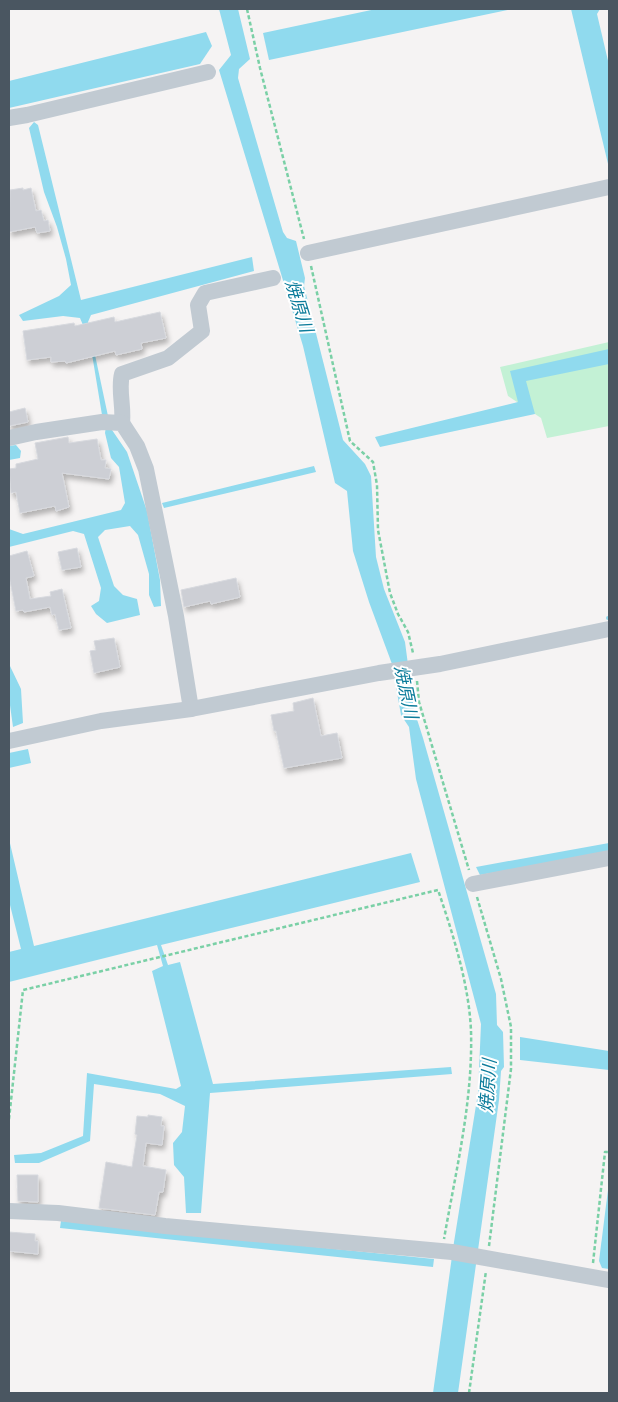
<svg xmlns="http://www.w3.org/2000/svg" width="618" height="1402" font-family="Roboto,'Noto Sans JP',sans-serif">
<defs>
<filter id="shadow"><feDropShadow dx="2.5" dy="4.5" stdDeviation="2.5" flood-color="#0004"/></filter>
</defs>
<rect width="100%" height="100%" fill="#f5f3f3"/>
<path fill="#c3f1d5" d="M 609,342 L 609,426 L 547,438 L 541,418 L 508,396 L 500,367 Z"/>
<g fill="#90daee">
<path d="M 219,9 L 238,9 L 250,59 L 239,69 L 238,78 L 283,232 L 287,238 L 296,241 L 305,278 L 304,286 L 343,440 L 365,464 L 371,476 L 376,557 L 384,589 L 405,642 L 414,710 L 423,738 L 496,994 L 497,1025 L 503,1032 L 504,1067 L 501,1071 L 499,1100 L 458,1393 L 433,1393 L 454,1242 L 478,1093 L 481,1024 L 416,779 L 409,727 L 401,715 L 392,664 L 369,602 L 353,551 L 347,491 L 335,483 L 303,346 L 219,70 L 231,55 Z"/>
<path d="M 376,9 L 512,9 L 269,60 L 263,33 Z"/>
<path d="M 571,9 L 600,9 L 597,14 L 609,65 L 609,168 Z"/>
<path d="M 206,32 L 212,46 L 200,64 L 9,108 L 9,81 Z"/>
<path d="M 34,122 L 38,125 L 81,300 L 252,257 L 254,271 L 91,315 L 88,322 L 108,416 L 112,430 L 127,452 L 147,511 L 160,580 L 161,606 L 154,607 L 149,595 L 149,574 L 138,535 L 130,526 L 105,530 L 98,537 L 114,586 L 123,595 L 137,599 L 140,615 L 107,623 L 96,614 L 91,606 L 99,601 L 101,588 L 84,534 L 73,531 L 9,547 L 9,529 L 23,534 L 121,510 L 125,503 L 119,467 L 111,458 L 105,433 L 106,426 L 102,415 L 90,342 L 80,318 L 63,316 L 23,321 L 19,315 L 59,296 L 71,285 L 66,259 L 57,227 L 44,192 L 29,128 Z"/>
<path d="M 609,349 L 609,364 L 526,381 L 535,414 L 380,447 L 375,437 L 518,402 L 510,371 Z"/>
<path d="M 16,445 L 21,451 L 20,458 L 9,460 L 9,446 Z"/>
<path d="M 314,466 L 316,472 L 164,508 L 162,503 Z"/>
<path d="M 9,660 L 10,666 L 21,689 L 23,723 L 13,727 L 9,698 Z"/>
<path d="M 28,749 L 31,763 L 9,768 L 9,753 Z"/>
<path d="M 9,839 L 34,946 L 411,853 L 420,882 L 161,945 L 168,965 L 180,962 L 213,1084 L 451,1067 L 452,1074 L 210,1093 L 201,1213 L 186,1213 L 184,1177 L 174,1165 L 173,1143 L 182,1132 L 185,1106 L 160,1094 L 94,1084 L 90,1141 L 39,1163 L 15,1163 L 14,1155 L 41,1153 L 83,1136 L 87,1073 L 176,1089 L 181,1086 L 152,971 L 163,966 L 157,945 L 9,982 L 9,952 L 21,949 L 9,901 Z"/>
<path d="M 609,843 L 609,852 L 480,875 L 476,867 Z"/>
<path d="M 520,1037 L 609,1051 L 609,1070 L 520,1060 Z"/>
<path d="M 609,1182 L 609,1269 L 602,1268 L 599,1261 Z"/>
<path d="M 61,1221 L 434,1259 L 433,1267 L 60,1228 Z"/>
</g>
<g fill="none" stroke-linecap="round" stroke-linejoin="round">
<path stroke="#90daee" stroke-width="4" d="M 608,618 L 609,618"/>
</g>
<g fill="#cdcfd5" stroke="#d7d9de" filter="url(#shadow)">
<path d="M 23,188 L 23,190 L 31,188 L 36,211 L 41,210 L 44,221 L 48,220 L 50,231 L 37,233 L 35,227 L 9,232 L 10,190 Z"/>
<path d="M 160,312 L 166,338 L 141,343 L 142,349 L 116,355 L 115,351 L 66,363 L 65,361 L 51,362 L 51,357 L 27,360 L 23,331 L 74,323 L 75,326 L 114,317 L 115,322 Z"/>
<path d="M 25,408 L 28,422 L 9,426 L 9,412 Z"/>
<path d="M 68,437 L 69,443 L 97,439 L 101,460 L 106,460 L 105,468 L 111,469 L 109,479 L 62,473 L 69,507 L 56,511 L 55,506 L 20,513 L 16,492 L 11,493 L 9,469 L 16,468 L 16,464 L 38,459 L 35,443 Z"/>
<path d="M 77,548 L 81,567 L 62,570 L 58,552 Z"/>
<path d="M 27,551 L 34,576 L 26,578 L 30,599 L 51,596 L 50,592 L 62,589 L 71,628 L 59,630 L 55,614 L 52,615 L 50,607 L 24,612 L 23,610 L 16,611 L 9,576 L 9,556 Z"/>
<path d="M 236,578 L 240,597 L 211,604 L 210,601 L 184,607 L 181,590 Z"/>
<path d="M 114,638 L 120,667 L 94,673 L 90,651 L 96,650 L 94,641 Z"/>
<path d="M 313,698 L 321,736 L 337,733 L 342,758 L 284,768 L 276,731 L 274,731 L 271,715 L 294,711 L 293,703 Z"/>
<path d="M 148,1115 L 162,1117 L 161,1126 L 164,1126 L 162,1145 L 146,1143 L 143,1166 L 166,1170 L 163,1192 L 159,1192 L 155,1215 L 99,1208 L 106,1162 L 132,1167 L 137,1135 L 135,1134 L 137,1116 L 148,1117 Z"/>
<path d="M 17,1175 L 38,1175 L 38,1202 L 18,1201 Z"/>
<path d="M 9,1232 L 35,1234 L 35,1241 L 38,1241 L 38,1254 L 9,1251 Z"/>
</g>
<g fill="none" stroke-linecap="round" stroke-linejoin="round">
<g stroke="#7ad0a6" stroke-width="2.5" stroke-dasharray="4 2.5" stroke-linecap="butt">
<path d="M 247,9 L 260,68 L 304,239"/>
<path d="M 311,266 L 350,441 L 373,462 L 377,485 L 378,530 L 390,593 L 398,614 L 408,632 L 413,653"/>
<path d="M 417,681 L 419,702 L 469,870"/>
<path d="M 477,897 L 501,979 L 511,1027 L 511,1069 L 489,1246"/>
<path d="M 9,1119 L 23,990 L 438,890 C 453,934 469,984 471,1031 C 473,1101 456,1170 444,1239"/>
<path d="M 593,1263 L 605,1152 L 609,1152"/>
<path d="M 469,1393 L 486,1271"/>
</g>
<g stroke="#c1cad2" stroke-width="16">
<path d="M 9,118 L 27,115 L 208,72"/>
<path d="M 308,253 L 609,187"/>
<path d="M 122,423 C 124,407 118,389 122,374 L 168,358 L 202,331 L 198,305 L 205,293 L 273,278"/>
<path d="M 9,438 L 36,432 L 102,422 L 122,423 L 137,446 L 146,469 L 176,616 L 191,709"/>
<path d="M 9,741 L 101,721 L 191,709 L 379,673 L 440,664 L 609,629"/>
<path d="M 473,884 L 609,858"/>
<path d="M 9,1211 L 58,1213 L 165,1226 L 452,1252 L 609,1280"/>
</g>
</g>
<g text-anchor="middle" stroke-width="4" stroke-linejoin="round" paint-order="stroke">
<g font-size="18" font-style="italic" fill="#0c7c9b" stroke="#fff">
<text transform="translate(299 306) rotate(73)" y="6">焼原川</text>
<text transform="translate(406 692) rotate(78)" y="6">焼原川</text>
<text transform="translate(488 1086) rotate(-86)" y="6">焼原川</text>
</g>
</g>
<rect width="618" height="1402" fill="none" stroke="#4a5661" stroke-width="20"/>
</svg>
